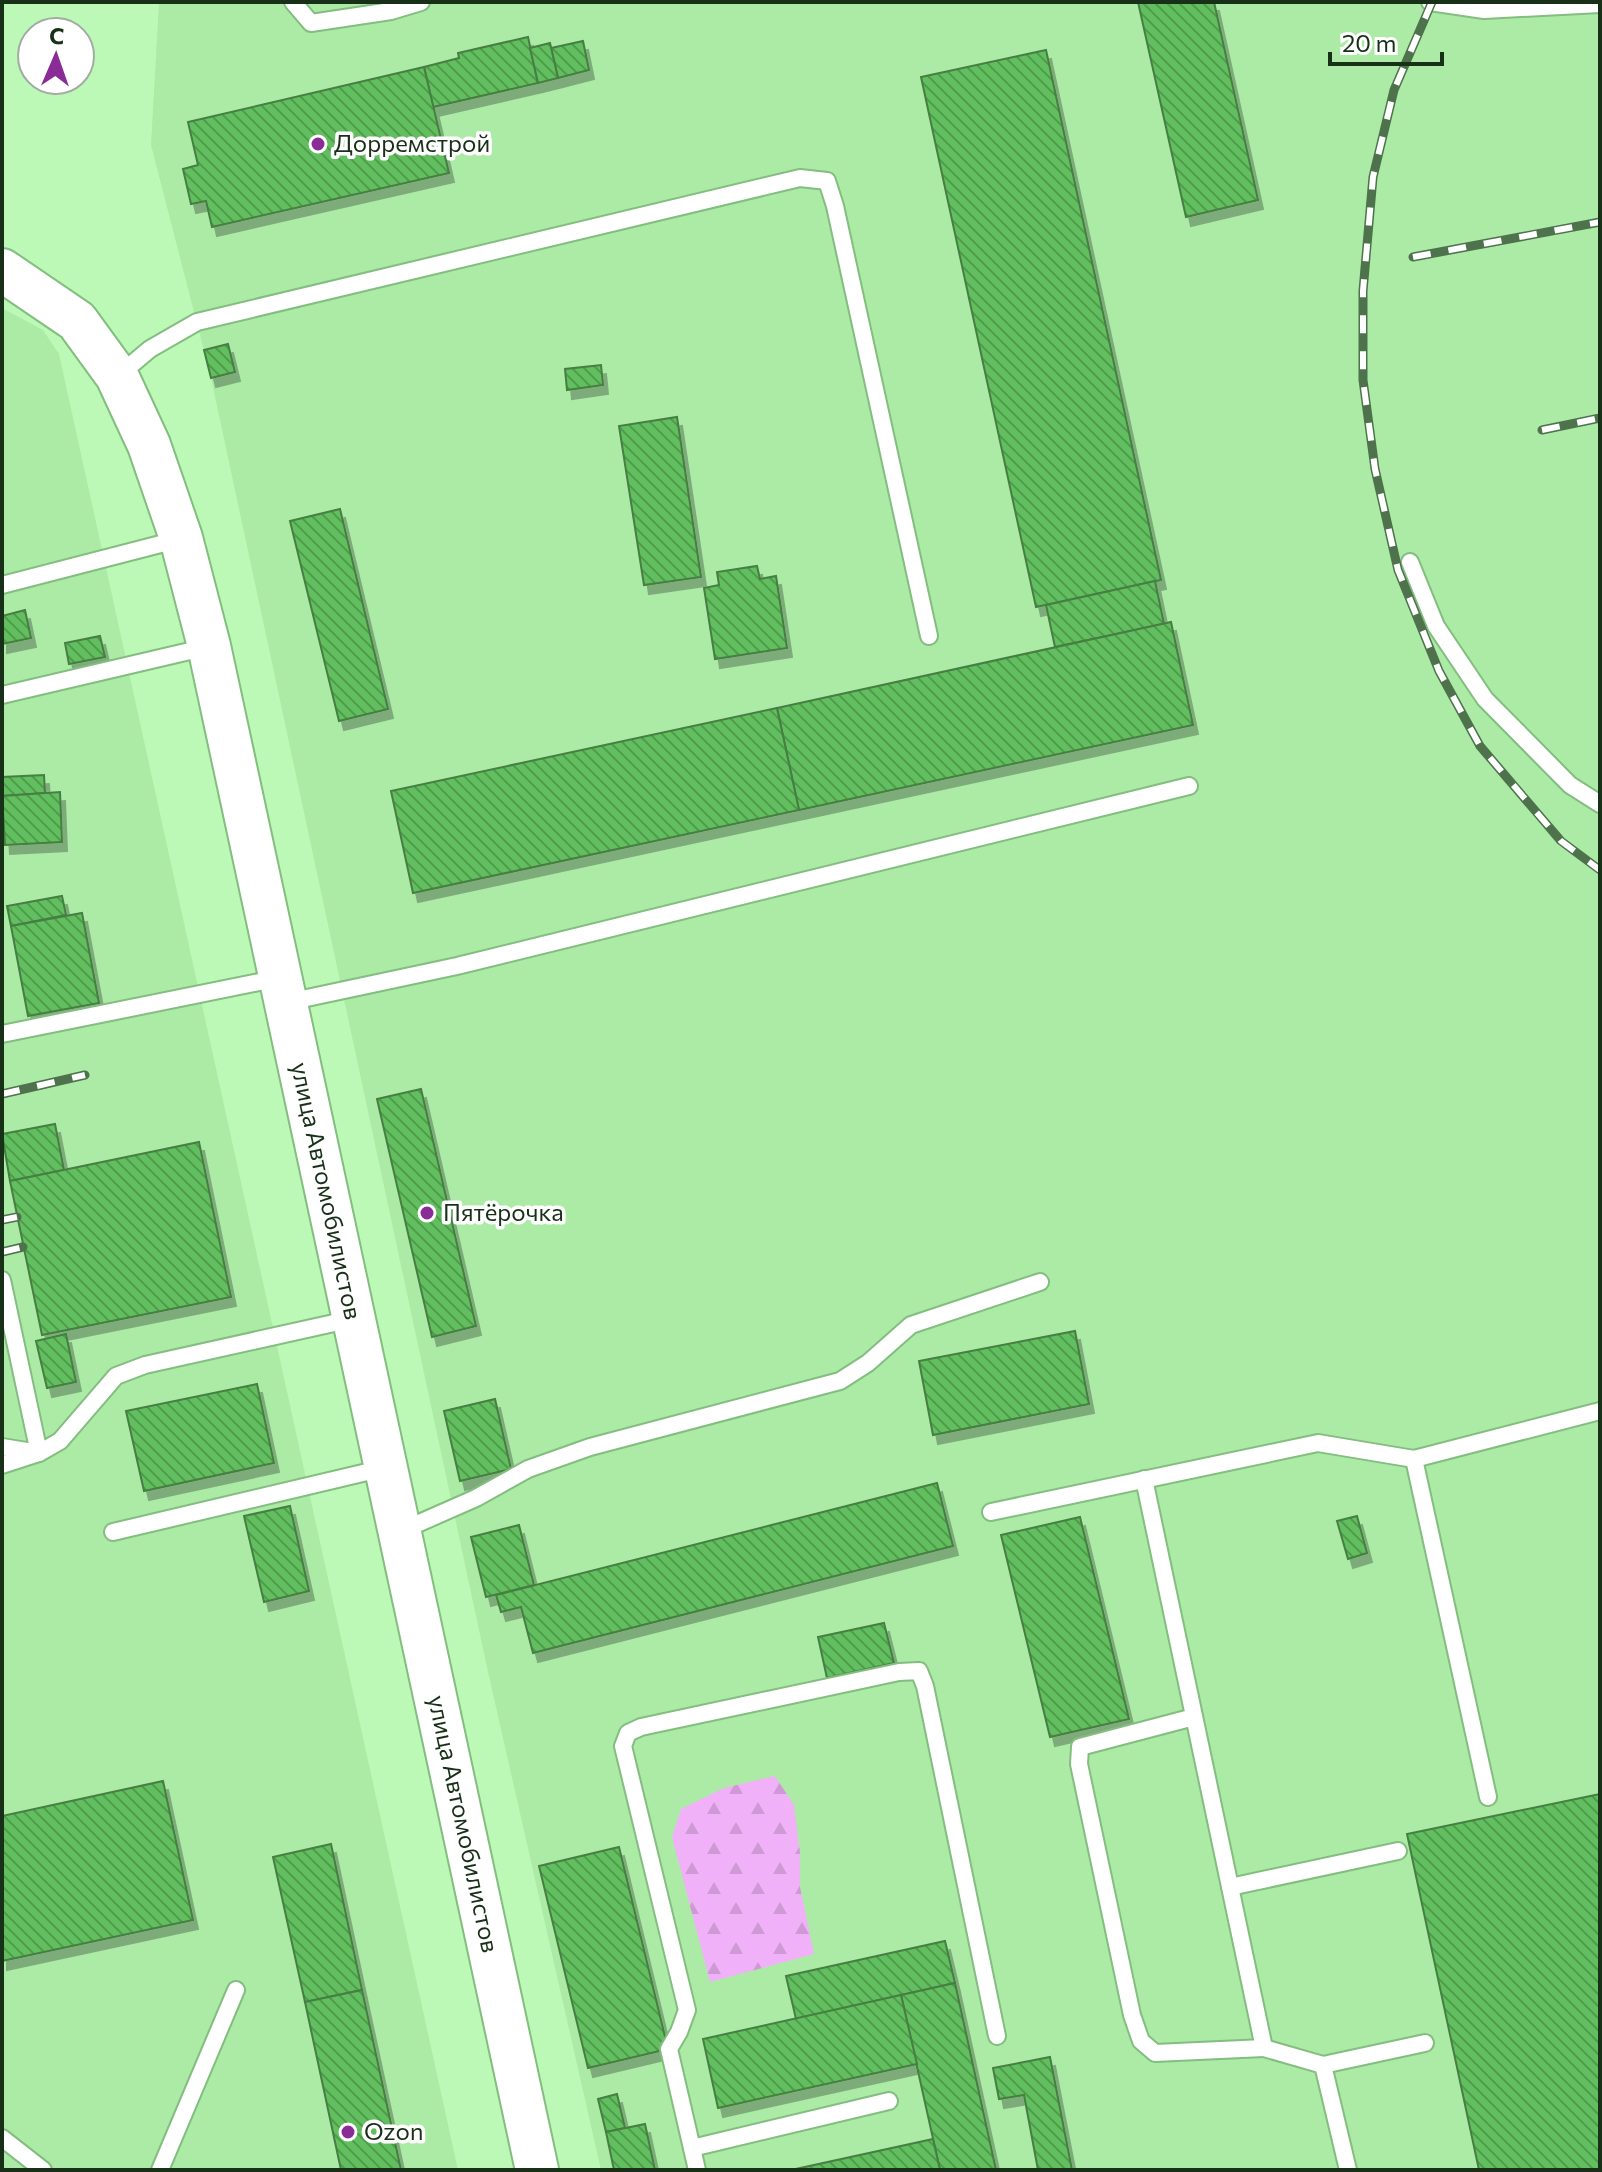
<svg xmlns="http://www.w3.org/2000/svg" width="1602" height="2172" font-family="Commissioner,sans-serif">
<defs>
<pattern id="forest-firs" width="22" height="20" patternUnits="userSpaceOnUse" patternTransform="scale(2)"><rect width="22" height="20" fill="#f1b1f8"/><path d="M5 1l3.5 6h-7zM16 11l3.5 6h-7z" fill="#ce99d4"/></pattern>
<pattern id="building-back-hatch" width="6" height="6" patternUnits="userSpaceOnUse" patternTransform="scale(2)"><rect width="6" height="6" fill="#62bf5e"/><path d="M-1 5l2 2M0 0l6 6M5-1l2 2" fill="none" stroke="#509c4d"/></pattern>
<filter id="shadow"><feDropShadow dx="5" dy="9" stdDeviation="0" flood-color="#0004"/></filter>
</defs>
<rect width="100%" height="100%" fill="#bcf9b7"/>
<g fill="#abeba6">
<path d="M 159,2 L 1600,2 L 1600,2170 L 601,2170 L 488,1672 L 211,378 L 151,145 Z"/>
<path d="M 2,308 L 43,330 L 59,354 L 458,2170 L 2,2170 Z"/>
</g>
<path fill="url(#forest-firs)" d="M 775,1776 L 794,1805 L 800,1853 L 800,1887 L 814,1954 L 710,1982 L 672,1837 L 681,1809 L 724,1788 Z"/>
<g fill="url(#building-back-hatch)" stroke="#467e43" stroke-width="2" filter="url(#shadow)">
<path d="M 1138,2 L 1214,2 L 1258,200 L 1186,217 Z"/>
<path d="M 528,37 L 538,83 L 433,107 L 424,67 L 459,58 L 458,53 Z"/>
<path d="M 583,41 L 589,70 L 558,78 L 551,48 Z"/>
<path d="M 550,43 L 558,78 L 538,83 L 530,48 Z"/>
<path d="M 1046,50 L 1161,580 L 1036,607 L 921,77 Z"/>
<path d="M 424,67 L 449,173 L 212,227 L 206,201 L 191,204 L 183,169 L 198,165 L 188,122 Z"/>
<path d="M 228,344 L 235,372 L 211,378 L 204,350 Z"/>
<path d="M 601,365 L 603,385 L 567,390 L 565,369 Z"/>
<path d="M 677,417 L 701,577 L 644,585 L 619,426 Z"/>
<path d="M 340,509 L 388,709 L 339,721 L 290,521 Z"/>
<path d="M 757,566 L 760,579 L 776,576 L 787,648 L 715,659 L 704,588 L 719,585 L 717,572 Z"/>
<path d="M 1155,581 L 1164,624 L 1055,647 L 1046,605 Z"/>
<path d="M 25,610 L 31,638 L 2,644 L 2,616 Z"/>
<path d="M 1171,622 L 1193,725 L 799,810 L 777,708 Z"/>
<path d="M 100,636 L 105,657 L 69,664 L 65,643 Z"/>
<path d="M 777,708 L 799,810 L 413,893 L 391,791 Z"/>
<path d="M 44,775 L 45,793 L 2,796 L 2,777 Z"/>
<path d="M 60,792 L 62,842 L 5,845 L 2,796 Z"/>
<path d="M 62,896 L 66,915 L 11,926 L 7,906 Z"/>
<path d="M 82,913 L 99,1003 L 28,1016 L 11,926 Z"/>
<path d="M 421,1089 L 476,1326 L 432,1337 L 377,1099 Z"/>
<path d="M 55,1124 L 64,1170 L 10,1181 L 2,1134 Z"/>
<path d="M 199,1142 L 231,1297 L 42,1335 L 10,1181 Z"/>
<path d="M 1075,1331 L 1089,1404 L 933,1435 L 919,1361 Z"/>
<path d="M 66,1334 L 76,1382 L 47,1388 L 36,1341 Z"/>
<path d="M 257,1384 L 274,1463 L 144,1491 L 126,1411 Z"/>
<path d="M 495,1399 L 511,1469 L 460,1481 L 444,1411 Z"/>
<path d="M 937,1483 L 953,1546 L 533,1653 L 521,1607 L 501,1612 L 496,1595 Z"/>
<path d="M 290,1506 L 309,1591 L 264,1602 L 244,1516 Z"/>
<path d="M 1357,1516 L 1367,1553 L 1348,1559 L 1337,1521 Z"/>
<path d="M 1080,1517 L 1129,1719 L 1050,1737 L 1001,1535 Z"/>
<path d="M 519,1525 L 534,1585 L 486,1597 L 471,1537 Z"/>
<path d="M 884,1623 L 894,1663 L 827,1678 L 818,1637 Z"/>
<path d="M 163,1781 L 193,1920 L 2,1961 L 2,1816 Z"/>
<path d="M 1600,1794 L 1600,2170 L 1479,2170 L 1407,1834 Z"/>
<path d="M 331,1844 L 362,1990 L 305,2002 L 273,1857 Z"/>
<path d="M 619,1847 L 668,2049 L 588,2068 L 539,1866 Z"/>
<path d="M 945,1941 L 955,1983 L 796,2019 L 786,1976 Z"/>
<path d="M 955,1983 L 996,2170 L 940,2170 L 901,1995 Z"/>
<path d="M 362,1990 L 401,2170 L 341,2170 L 305,2002 Z"/>
<path d="M 901,1995 L 917,2064 L 718,2108 L 703,2039 Z"/>
<path d="M 1050,2057 L 1072,2170 L 1038,2170 L 1024,2095 L 999,2099 L 993,2068 Z"/>
<path d="M 617,2094 L 625,2128 L 606,2132 L 598,2099 Z"/>
<path d="M 645,2124 L 655,2170 L 614,2170 L 606,2132 Z"/>
<path d="M 933,2139 L 940,2170 L 791,2170 Z"/>
</g>
<g fill="none" stroke-linecap="round" stroke-linejoin="round">
<g stroke="#83bd7f" stroke-width="20">
<g id="lane">
<path d="M 293,2 L 311,23 L 391,11 L 421,2"/>
<path d="M 1430,2 L 1484,10 L 1600,4"/>
<path d="M 119,375 L 150,349 L 197,322 L 800,178 L 827,181 L 835,206 L 929,636"/>
<path d="M 1410,562 L 1436,626 L 1485,699 L 1570,785 L 1600,804"/>
<path d="M 2,585 L 180,539"/>
<path d="M 2,695 L 207,647"/>
<path d="M 288,1002 L 457,966 L 1189,786"/>
<path d="M 2,1034 L 279,978"/>
<path d="M 2,1280 L 39,1453 L 2,1447"/>
<path d="M 1414,1459 L 1488,1797"/>
<path d="M 2,1465 L 39,1453 L 60,1441 L 116,1376 L 145,1365 L 352,1319"/>
<path d="M 1144,1479 L 1264,2048 L 1323,2065 L 1348,2170"/>
<path d="M 991,1512 L 1318,1443 L 1414,1459 L 1600,1411"/>
<path d="M 401,1531 L 476,1498 L 528,1469 L 590,1447 L 840,1381 L 868,1363 L 911,1325 L 1040,1282"/>
<path d="M 113,1532 L 384,1468"/>
<path d="M 1194,1717 L 1080,1747 L 1079,1764 L 1132,2015 L 1141,2041 L 1155,2053 L 1264,2048"/>
<path d="M 1230,1887 L 1398,1851"/>
<path d="M 1323,2065 L 1425,2043"/>
<path d="M 2,2138 L 43,2170"/>
<path d="M 692,2148 L 889,2101"/>
<path d="M 160,2170 L 236,1990"/>
<path d="M 697,2170 L 669,2049 L 679,2032 L 687,2010 L 623,1746 L 628,1733 L 641,1727 L 899,1672 L 919,1671 L 925,1686 L 997,2036"/>
</g>
</g>
<g stroke="#83bd7f" stroke-width="46">
<path id="secondary" d="M 2,270 L 77,321 L 117,376 L 149,445 L 181,538 L 209,646 L 537,2170"/>
</g>
<use href="#lane" stroke="#fff" stroke-width="16"/>
<use href="#secondary" stroke="#fff" stroke-width="42"/>
<g stroke="#4e724c" stroke-width="9">
<g id="rail">
<path d="M 1432,2 L 1394,90 L 1373,177 L 1363,291 L 1363,380 L 1375,469 L 1398,570 L 1439,671 L 1480,746 L 1561,841 L 1600,870"/>
<path d="M 1413,257 L 1600,222"/>
<path d="M 1542,430 L 1600,418"/>
<path d="M 2,1094 L 85,1075"/>
<path d="M 2,1220 L 17,1217"/>
<path d="M 2,1252 L 23,1247"/>
</g>
</g>
<use href="#rail" stroke="#fff" stroke-width="6" stroke-dasharray="18" stroke-linecap="butt"/>
</g>
<g fill="#8a2c96" stroke="#fff" stroke-width="3">
<circle cx="318" cy="144" r="8"/>
<circle cx="427" cy="1213" r="8"/>
<circle cx="348" cy="2132" r="8"/>
</g>
<g text-anchor="middle" stroke-width="7" stroke-linejoin="round" paint-order="stroke">
<g font-size="24" fill="#183017" stroke="#fff" text-anchor="start">
<text x="334" y="152">Дорремстрой</text>
<text x="443" y="1221">Пятёрочка</text>
<text x="364" y="2140">Ozon</text>
</g>
<g font-size="24" fill="#183017" stroke="#fff">
<text transform="translate(326 1191) rotate(78)" y="8">улица Автомобилистов</text>
<text transform="translate(463 1824) rotate(78)" y="8">улица Автомобилистов</text>
</g>
</g>
<rect width="1602" height="2172" fill="none" stroke="#183017" stroke-width="8"/>
<g transform="translate(56 56) rotate(2)"><circle r="38" fill="#ffffff" stroke="#a3aca2" stroke-width="2"/>
<path d="M0-6L14 30L0 20L-14 30Z" fill="#8a2c96"/>
<text y="-12" font-size="22" font-weight="bold" text-anchor="middle" fill="#183017">С</text>
</g>
<path d="M1330 52v12h112v-12" fill="none" stroke="#183017" stroke-width="4"/>
<text x="1342" y="52" font-size="24" fill="#183017" stroke="#ffffff" stroke-width="6" paint-order="stroke">20 m</text>
</svg>
